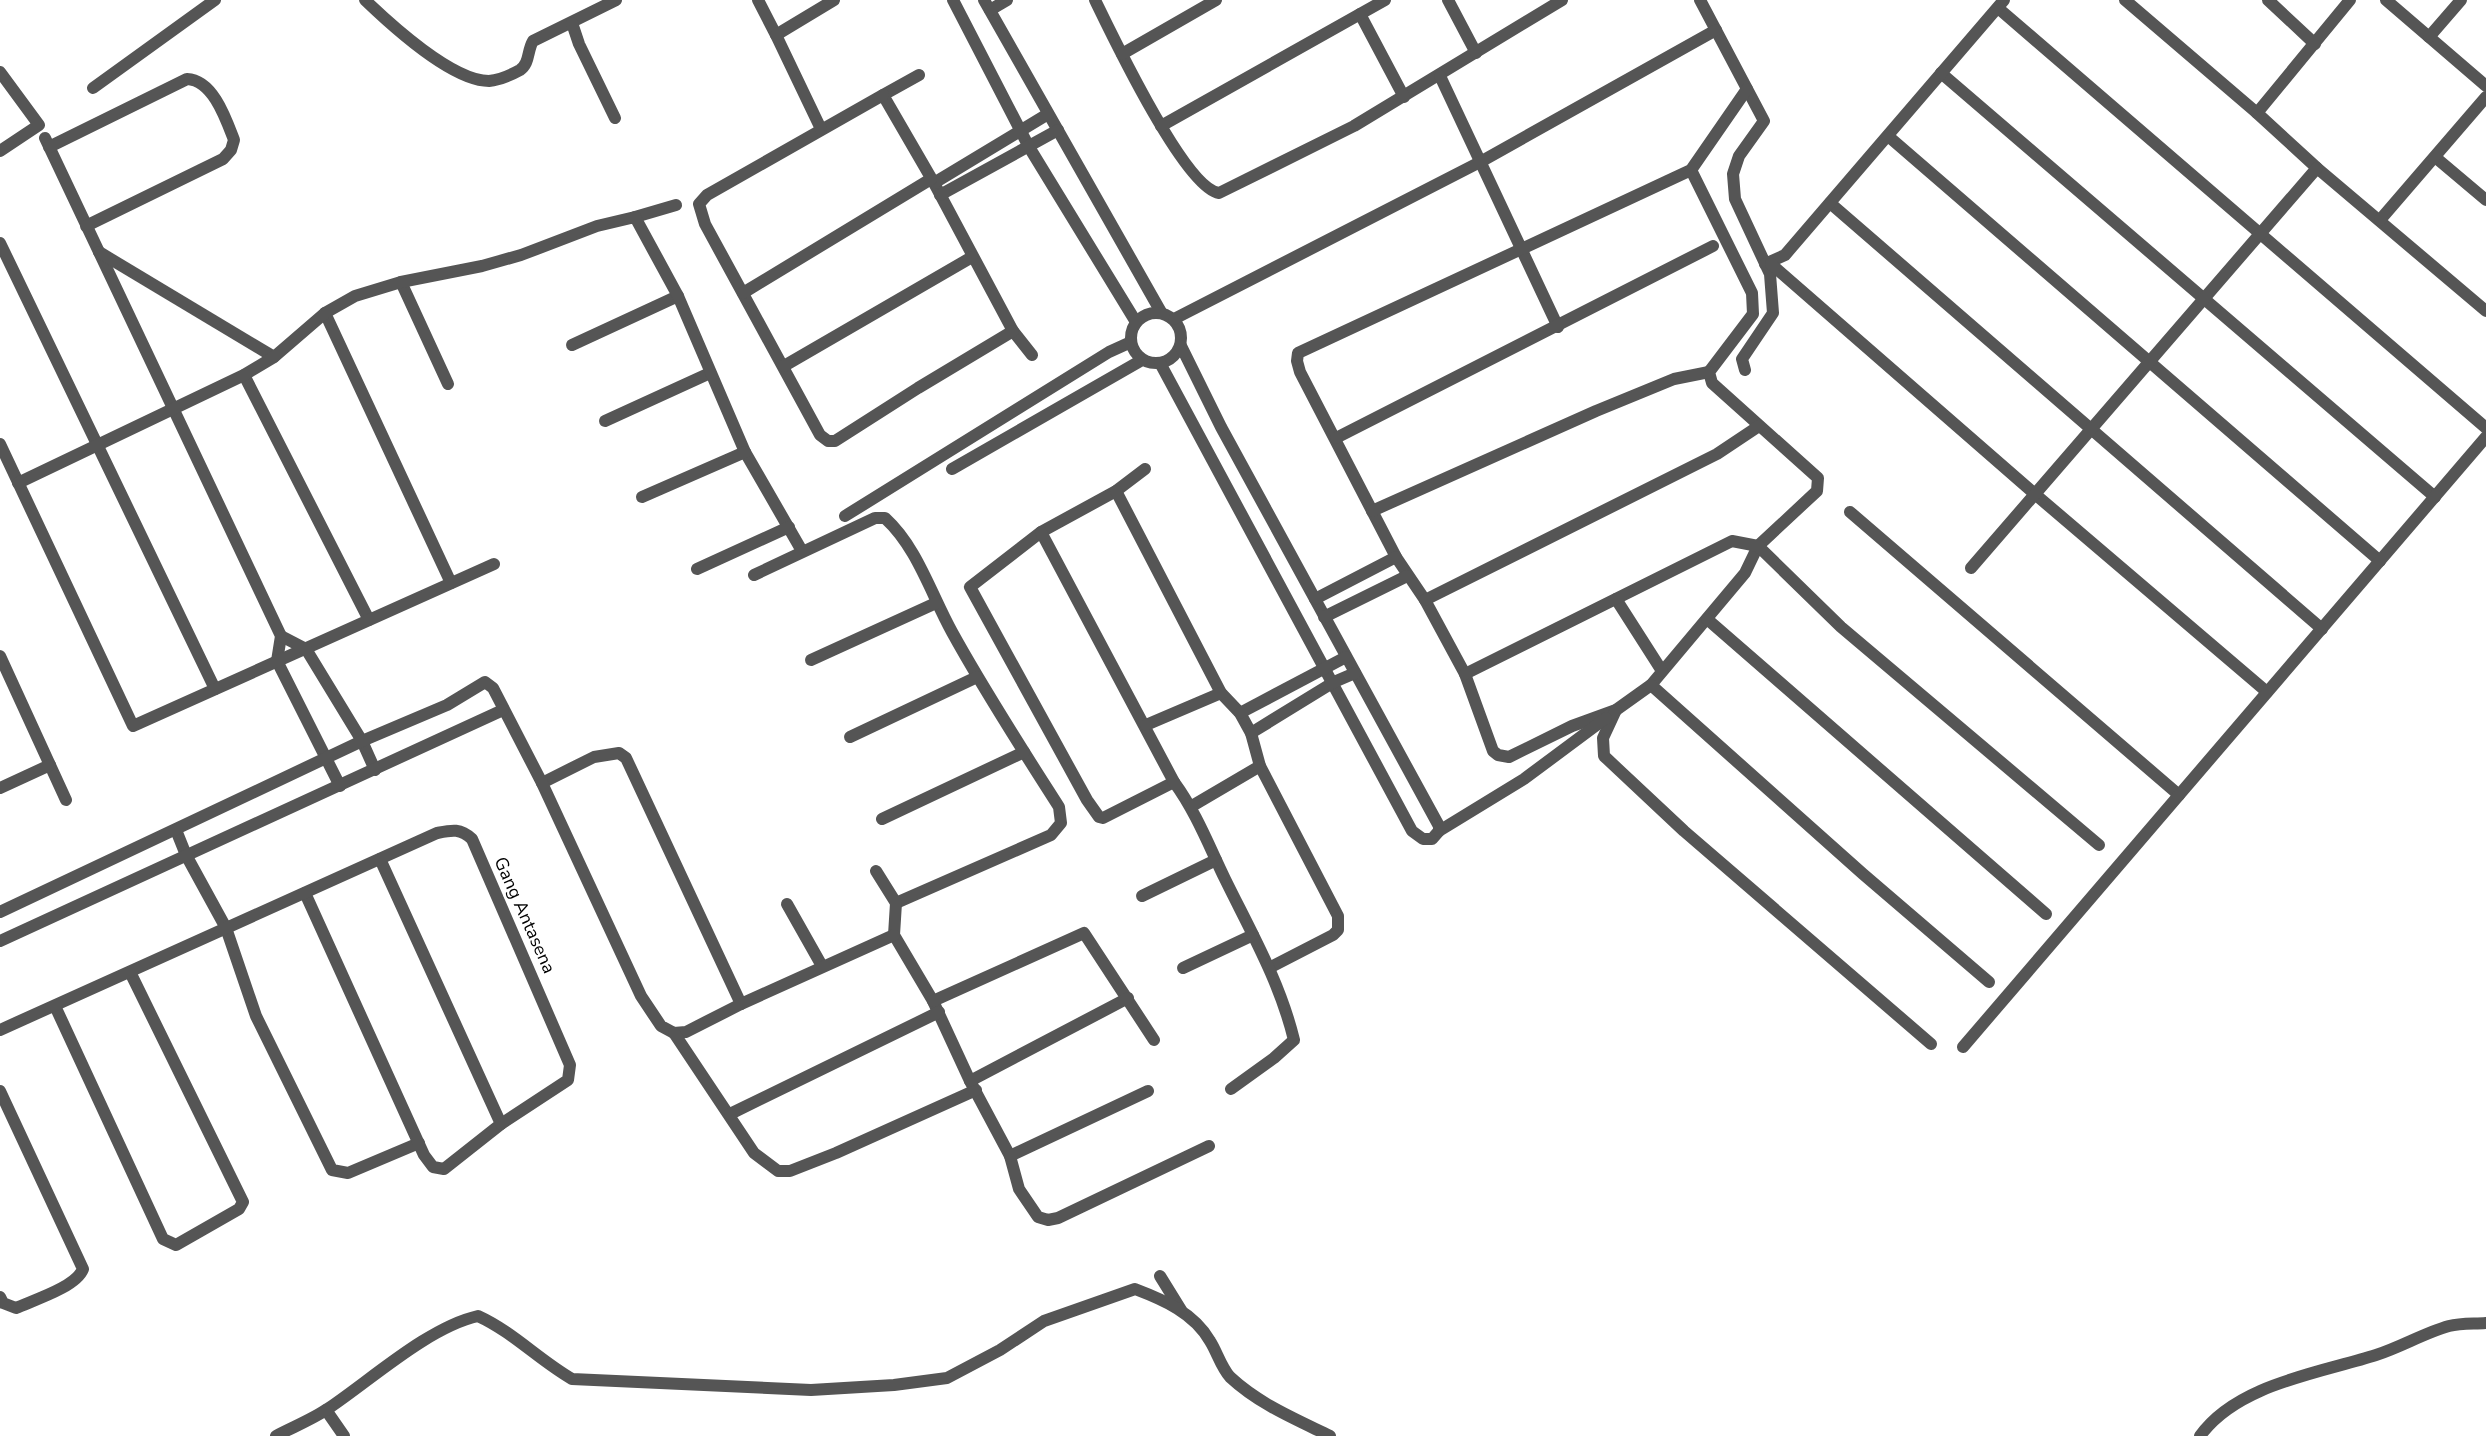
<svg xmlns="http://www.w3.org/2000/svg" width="2486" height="1436" font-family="'Nunito Sans',sans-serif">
<rect width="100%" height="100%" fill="#fff"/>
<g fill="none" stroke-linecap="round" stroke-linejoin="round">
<path stroke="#555" stroke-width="12" d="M 1160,1276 L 1181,1310"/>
<g stroke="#555" stroke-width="12">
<path d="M 365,0 C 390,24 452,81 489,81 C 499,80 511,75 520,70 C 530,63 527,51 533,41 L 616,0"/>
<path d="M 758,0 L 776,35"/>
<path d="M 953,0 L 1029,147 L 1136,322"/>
<path d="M 984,0 L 1161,312"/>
<path d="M 1095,0 C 1112,35 1185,188 1219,193 L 1354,126 L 1562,0"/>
<path d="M 1448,0 L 1476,53"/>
<path d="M 1700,0 L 1764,121 L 1739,156 L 1733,174 L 1735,199 L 1770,274 L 1773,313 L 1742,359 L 1745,370"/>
<path d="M 2125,0 L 2257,113"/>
<path d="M 2268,0 L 2315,44"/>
<path d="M 2350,0 L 2257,113 L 2317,168 L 2486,311"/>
<path d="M 2386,0 L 2486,86"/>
<path d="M 1998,8 L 2486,428"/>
<path d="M 990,10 L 1007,0"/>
<path d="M 1360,14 L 1404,97"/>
<path d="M 572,23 L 579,44 L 615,118"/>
<path d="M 2429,37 L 2461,0"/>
<path d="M 1122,54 L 1216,0"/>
<path d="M 0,72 L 39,125 L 0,151"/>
<path d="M 1941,73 L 2435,497"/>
<path d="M 919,75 L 883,95 L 934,183 L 1013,331 L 1032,355"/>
<path d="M 1440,76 L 1558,327"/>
<path d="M 93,88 L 215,0"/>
<path d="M 883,95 L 707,195 L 699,204 L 705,224 L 820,435 L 828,441 L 835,441 L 918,388 L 1013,331"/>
<path d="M 1161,126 L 1385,0"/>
<path d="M 821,129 L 776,35 L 834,0"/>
<path d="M 1888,136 L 2380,561"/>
<path d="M 45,138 L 281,636 L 277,661 L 340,786"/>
<path d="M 49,147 L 187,79 C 213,80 226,119 234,140 L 231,150 L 223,159 L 86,226"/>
<path d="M 2435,157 L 2486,200"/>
<path d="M 1691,170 L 1298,353 L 1297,361 L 1300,372 L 1396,557 L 1425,600 L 1465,674 L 1493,751 L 1498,755 L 1509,757 L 1572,726 L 1616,710 L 1651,685 L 1745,573 L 1758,546 L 1817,491 L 1818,478 L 1712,383 L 1709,372 L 1753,314 L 1752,293 L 1691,170 L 1747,89"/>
<path d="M 934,183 L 1048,114"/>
<path d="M 940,195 L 1058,130"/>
<path d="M 1830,203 L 2322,629"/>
<path d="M 635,217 L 676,205"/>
<path d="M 2380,220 L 2486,97"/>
<path d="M 0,243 L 215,689"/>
<path d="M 99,252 L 274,357"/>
<path d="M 1765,264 L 1785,255 L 2004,0"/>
<path d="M 1771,264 L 2036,495 L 2267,692"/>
<path d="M 401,282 L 448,384"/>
<path d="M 743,293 L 931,179"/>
<circle cx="1156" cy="338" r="25"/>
<path d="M 325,313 L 451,583"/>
<path d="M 1174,319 L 1482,161 L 1716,30"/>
<path d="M 572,345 L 678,296"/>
<path d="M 1160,363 L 1412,831 L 1423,839 L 1432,839 L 1439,831 L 1439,826 L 1221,427 L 1181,346"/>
<path d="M 784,366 L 972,257"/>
<path d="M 244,375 L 369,620"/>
<path d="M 605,421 L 710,373"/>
<path d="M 1336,438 L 1713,246"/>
<path d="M 0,444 L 133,726 L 494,564"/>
<path d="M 952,469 L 1142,360"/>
<path d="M 1145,469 L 1116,491 L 1041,532 L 970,587 L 1087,800 L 1099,817 L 1103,818 L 1174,782"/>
<path d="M 18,483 L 244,375 L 274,357 L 325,313 L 355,296 L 401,282 L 482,266 L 521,255 L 597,226 L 635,217 L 678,296 L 745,452 L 802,551"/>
<path d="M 1116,491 L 1221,693 L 1240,713 L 1251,733 L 1260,766 L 1338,916 L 1338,930 L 1333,935 L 1271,967"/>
<path d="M 642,497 L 745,452"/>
<path d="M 1372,511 L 1596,411 L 1674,379 L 1709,372"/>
<path d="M 1850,512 L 2179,795"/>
<path d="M 845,516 L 1109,352 L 1131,342"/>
<path d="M 1041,532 L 1174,782 C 1196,812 1209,846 1225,879 C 1251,932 1280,982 1294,1040 L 1274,1058 L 1231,1089"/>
<path d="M 1971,568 L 2317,168"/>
<path d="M 697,569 L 789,527"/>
<path d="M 754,575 L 875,518 L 885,518 C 917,547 931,594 952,632 C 985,692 1022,749 1059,807 L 1061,823 L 1051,835 L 896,903"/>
<path d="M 1315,599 L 1396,557"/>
<path d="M 1616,599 L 1662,671"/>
<path d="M 1425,600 L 1717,454 L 1759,426"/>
<path d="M 1324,617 L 1407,576"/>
<path d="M 1707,619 L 2046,914"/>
<path d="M 281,636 L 306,649 L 362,741 L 375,770"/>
<path d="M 0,656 L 66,800"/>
<path d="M 811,660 L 936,603"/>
<path d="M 1465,674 L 1732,541 L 1758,546 L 1841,627 L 2099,845"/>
<path d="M 1651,685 L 1863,874 L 1989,982"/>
<path d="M 1616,710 L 1603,738 L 1604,756 L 1684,831 L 1931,1044"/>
<path d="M 1240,713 L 1346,657"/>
<path d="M 1146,725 L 1221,693"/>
<path d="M 1251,733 L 1334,682 L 1355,673"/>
<path d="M 850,737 L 977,677"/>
<path d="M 542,783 L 594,757 L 619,753 L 626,758 L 741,1004"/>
<path d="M 0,788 L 50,765"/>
<path d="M 1192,806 L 1260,766"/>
<path d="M 882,819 L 1024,752"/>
<path d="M 176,830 L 186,855 L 226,928 L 256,1016 L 332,1170 L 348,1173 L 419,1143"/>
<path d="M 1439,831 L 1524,779 L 1606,718"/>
<path d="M 876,871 L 896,903 L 894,935 L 933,1001 L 970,1081 L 1010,1156 L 1019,1189 L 1038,1217 L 1048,1220 L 1058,1218 L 1209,1146"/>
<path d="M 305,893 L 424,1155 L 433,1167 L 444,1169 L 501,1124 L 380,859"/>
<path d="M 1142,896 L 1216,860"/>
<path d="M 787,904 L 822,966"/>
<path d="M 0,912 L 362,741 L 447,705 L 485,682 L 493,688 L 542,783 L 641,996 L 661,1026 L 674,1033 L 686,1032 L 741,1004 L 894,935"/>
<path d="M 0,941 L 503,710"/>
<path d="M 1183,968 L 1253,935"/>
<path d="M 933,1001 L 1084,933 L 1154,1040"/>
<path d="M 55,1006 L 163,1239 L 176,1245 L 239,1209 L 243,1202 L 130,972"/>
<path d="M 0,1030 L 437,833 C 452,830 460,828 472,839 L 570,1065 L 568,1080 L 501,1124"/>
<path d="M 674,1033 L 754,1153 L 778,1171 L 790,1171 L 836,1153 L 976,1090"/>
<path d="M 1963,1047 L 2486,437"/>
<path d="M 970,1081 L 1128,998"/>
<path d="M 0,1091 L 83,1269 C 76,1287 34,1300 16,1308 L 3,1303 L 0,1297"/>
<path d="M 730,1114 L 939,1012"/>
<path d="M 1010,1156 L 1148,1091"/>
<path d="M 326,1410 L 344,1436"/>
<path d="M 276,1436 C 293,1427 313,1419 329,1408 C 372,1379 429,1327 478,1316 C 513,1332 539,1360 572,1379 L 811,1390 L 894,1385 L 947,1378 L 1000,1350 L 1044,1321 L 1135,1289 C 1164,1300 1194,1313 1210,1341 C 1217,1352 1221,1367 1230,1377 C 1259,1404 1295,1419 1330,1436"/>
<path d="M 2200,1436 C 2237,1384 2320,1373 2376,1355 C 2401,1347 2424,1333 2449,1326 C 2461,1323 2474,1324 2486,1323"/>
</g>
</g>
<g text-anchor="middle" stroke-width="5" stroke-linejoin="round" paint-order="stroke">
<g font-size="18" fill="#000" stroke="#fff">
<text transform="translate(525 915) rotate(66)" y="6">Gang Antasena</text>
</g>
</g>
</svg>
